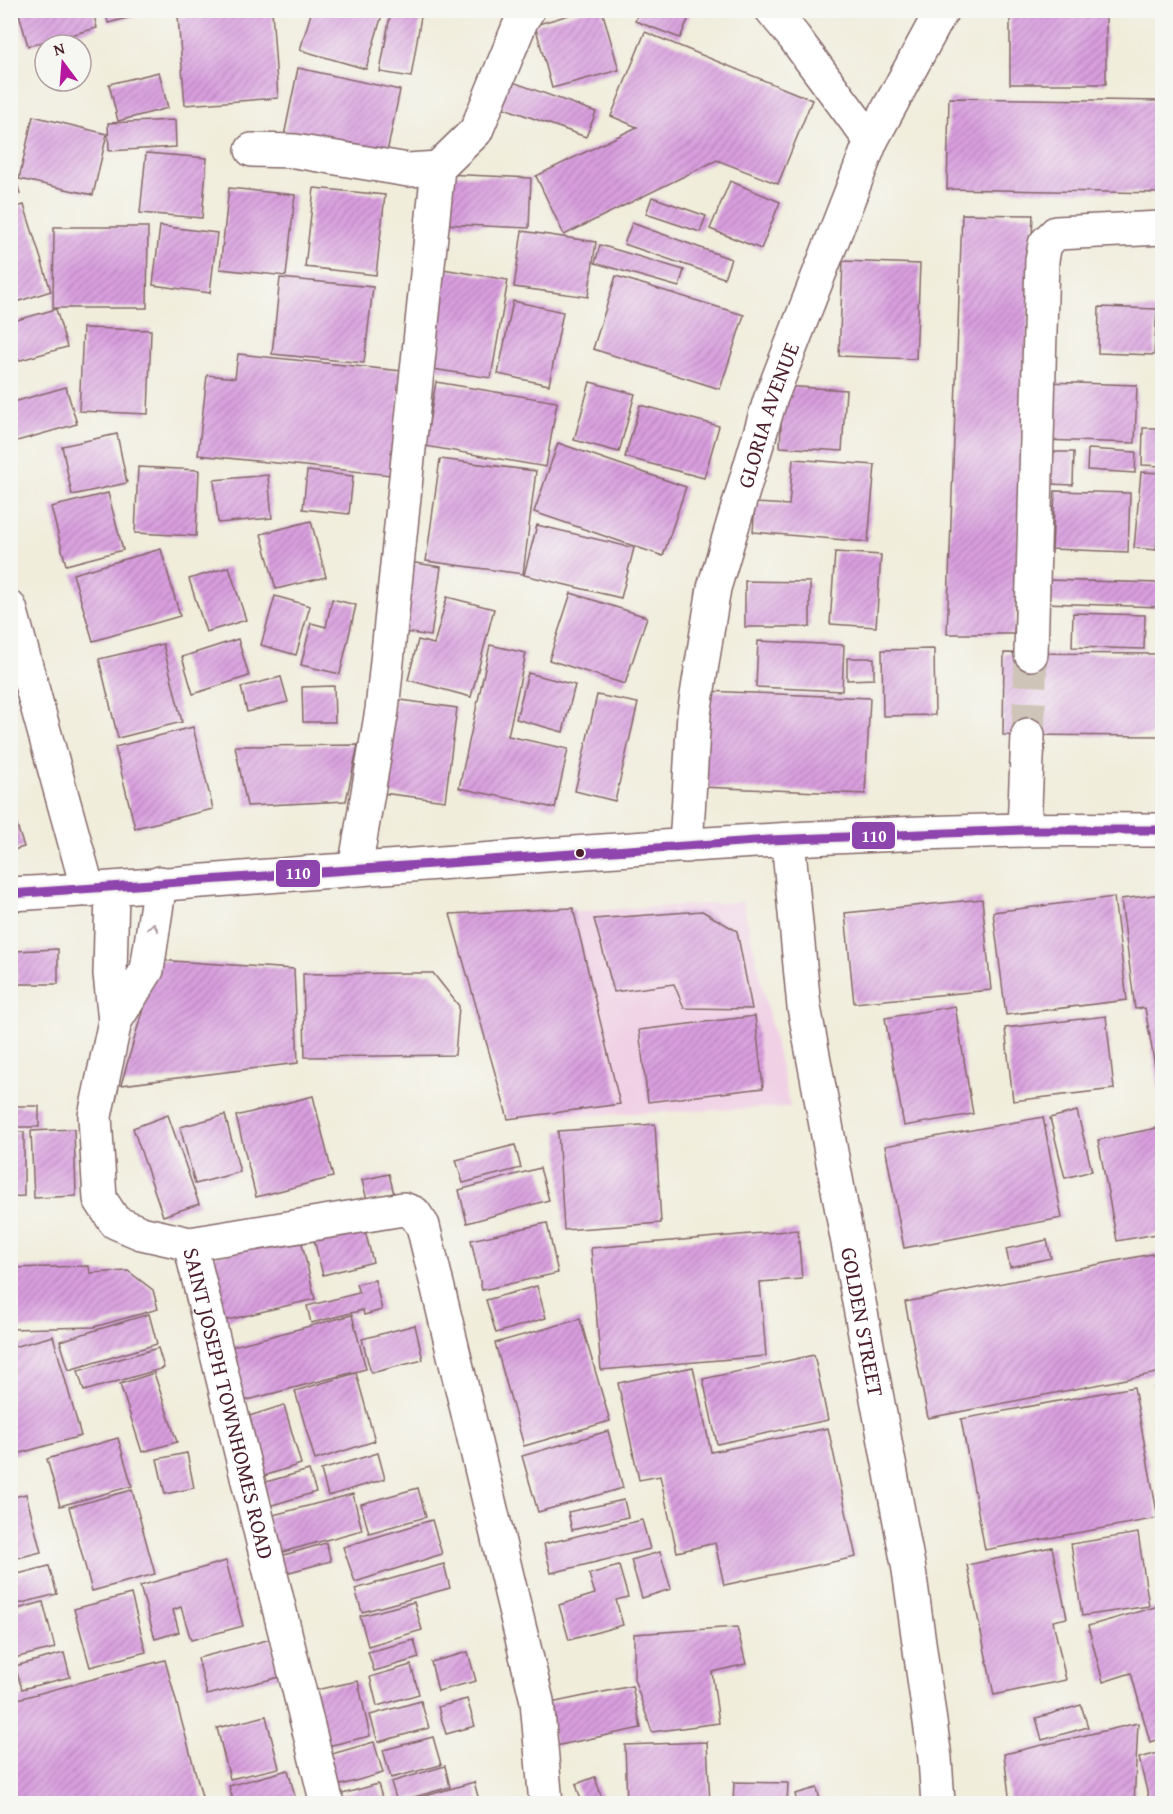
<svg xmlns="http://www.w3.org/2000/svg" width="1173" height="1814" font-family="'Gentium Book Plus',serif">
<defs>
<pattern id="building-hatch" width="6" height="6" patternUnits="userSpaceOnUse" patternTransform="scale(1.5)"><rect width="6" height="6" fill="#d99fdf"/><path d="M-1 1l2-2M0 6l6-6M5 7l2-2" fill="none" stroke="#b281b5"/></pattern>
</defs>
<rect width="100%" height="100%" fill="#f6f6f2"/>
<filter id="ink" filterUnits="userSpaceOnUse"><feTurbulence type="fractalNoise" baseFrequency=".0167" numOctaves="2"/><feDisplacementMap in="SourceGraphic" scale="12" xChannelSelector="R" yChannelSelector="G"/><feConvolveMatrix kernelMatrix="1 2 1 2 8 2 1 2 1" color-interpolation-filters="sRGB"/></filter>
<filter id="wash" filterUnits="userSpaceOnUse"><feTurbulence type="fractalNoise" baseFrequency=".008" numOctaves="4" result="noise"/><feDisplacementMap in="SourceGraphic" scale="24" xChannelSelector="R" yChannelSelector="G"/><feGaussianBlur stdDeviation="1.35" result="paint"/><feColorMatrix in="noise" values="0 0 0 0 0 0 0 0 0 0 0 0 0 0 0 0 0 1.4 0 .05"/><feComposite in="paint" operator="in"/></filter>
<g filter="url(#wash)">
<rect width="100%" height="100%" fill="#f0eddb"/>
<path fill="#f0d0e5" d="M 743,902 L 790,1107 L 516,1118 L 462,918 Z"/>
<g id="blocks">
<g fill="url(#building-hatch)">
<path d="M 18,10 L 93,10 L 97,28 L 28,46 Z"/>
<path d="M 105,10 L 155,10 L 155,11 L 108,23 Z"/>
<path d="M 272,10 L 278,98 L 185,105 L 178,17 Z"/>
<path d="M 312,10 L 366,10 L 382,15 L 366,69 L 300,50 Z"/>
<path d="M 391,10 L 422,10 L 411,77 L 380,72 Z"/>
<path d="M 586,10 L 602,10 L 619,70 L 552,88 L 535,25 Z"/>
<path d="M 639,10 L 677,10 L 690,15 L 680,38 L 635,21 Z"/>
<rect x="1010" y="10" width="96" height="74"/>
<path d="M 645,32 L 812,100 L 778,184 L 717,160 L 564,235 L 536,176 L 637,127 L 611,116 Z"/>
<path d="M 298,68 L 400,90 L 385,162 L 283,141 Z"/>
<path d="M 159,72 L 168,108 L 118,121 L 109,84 Z"/>
<path d="M 499,77 L 596,112 L 586,137 L 490,103 Z"/>
<path d="M 949,98 L 1162,101 L 1162,193 L 947,189 Z"/>
<path d="M 33,116 L 107,134 L 93,195 L 19,179 Z"/>
<path d="M 175,120 L 176,147 L 109,151 L 108,123 Z"/>
<path d="M 146,153 L 207,158 L 202,218 L 140,213 Z"/>
<path d="M 10,158 L 20,194 L 10,196 Z"/>
<path d="M 444,174 L 531,178 L 529,228 L 442,224 Z"/>
<path d="M 730,181 L 780,202 L 761,249 L 710,229 Z"/>
<path d="M 229,188 L 295,195 L 286,276 L 220,269 Z"/>
<path d="M 314,188 L 385,195 L 376,275 L 305,267 Z"/>
<path d="M 652,197 L 706,216 L 700,232 L 646,214 Z"/>
<path d="M 24,205 L 51,291 L 10,304 L 10,209 Z"/>
<path d="M 962,214 L 1033,215 L 1014,634 L 947,634 Z"/>
<path d="M 632,223 L 731,259 L 724,278 L 624,244 Z"/>
<path d="M 160,226 L 217,233 L 210,293 L 153,285 Z"/>
<path d="M 54,227 L 148,227 L 147,308 L 53,308 Z"/>
<path d="M 522,231 L 596,242 L 588,297 L 514,287 Z"/>
<path d="M 600,245 L 684,270 L 679,287 L 595,263 Z"/>
<path d="M 843,261 L 920,264 L 916,359 L 839,356 Z"/>
<path d="M 443,269 L 508,280 L 491,378 L 426,368 Z"/>
<path d="M 616,276 L 744,315 L 720,389 L 593,349 Z"/>
<path d="M 280,278 L 373,287 L 364,363 L 272,354 Z"/>
<path d="M 513,301 L 563,312 L 549,385 L 498,374 Z"/>
<path d="M 1099,307 L 1157,309 L 1154,355 L 1098,353 Z"/>
<path d="M 56,309 L 67,347 L 10,363 L 10,322 Z"/>
<path d="M 83,328 L 151,330 L 148,414 L 79,411 Z"/>
<path d="M 238,354 L 402,371 L 391,475 L 198,455 L 207,375 L 235,378 Z"/>
<path d="M 436,382 L 557,402 L 546,467 L 425,446 Z"/>
<path d="M 590,382 L 635,394 L 619,452 L 574,440 Z"/>
<path d="M 1045,382 L 1137,385 L 1135,443 L 1042,440 Z"/>
<path d="M 783,386 L 846,390 L 842,451 L 780,447 Z"/>
<path d="M 66,387 L 77,424 L 10,443 L 10,403 Z"/>
<path d="M 640,405 L 719,426 L 704,478 L 625,457 Z"/>
<path d="M 1143,428 L 1162,428 L 1162,466 L 1142,465 Z"/>
<path d="M 117,434 L 127,483 L 72,495 L 62,446 Z"/>
<path d="M 558,443 L 686,487 L 663,556 L 534,512 Z"/>
<path d="M 1088,449 L 1136,452 L 1135,473 L 1087,470 Z"/>
<path d="M 1051,452 L 1074,452 L 1073,485 L 1050,484 Z"/>
<path d="M 440,459 L 536,471 L 523,574 L 426,561 Z"/>
<path d="M 793,459 L 875,465 L 868,542 L 753,532 L 755,503 L 789,505 Z"/>
<path d="M 138,467 L 199,470 L 196,536 L 135,533 Z"/>
<path d="M 307,471 L 353,476 L 349,514 L 303,509 Z"/>
<path d="M 1141,472 L 1162,473 L 1162,499 L 1161,499 L 1156,550 L 1134,548 Z"/>
<path d="M 268,475 L 272,518 L 218,523 L 214,480 Z"/>
<path d="M 1055,491 L 1130,493 L 1128,552 L 1052,549 Z"/>
<path d="M 108,493 L 123,550 L 66,565 L 51,507 Z"/>
<path d="M 311,521 L 326,577 L 276,589 L 261,534 Z"/>
<path d="M 537,525 L 634,548 L 621,598 L 524,575 Z"/>
<path d="M 161,549 L 180,616 L 93,641 L 73,574 Z"/>
<path d="M 835,552 L 881,555 L 876,627 L 830,624 Z"/>
<path d="M 409,562 L 441,567 L 431,636 L 398,631 Z"/>
<path d="M 229,567 L 246,620 L 206,632 L 189,579 Z"/>
<path d="M 1046,580 L 1161,583 L 1160,607 L 1046,603 Z"/>
<path d="M 745,581 L 810,582 L 810,627 L 745,627 Z"/>
<path d="M 571,593 L 647,617 L 625,684 L 549,660 Z"/>
<path d="M 275,596 L 310,606 L 296,655 L 261,645 Z"/>
<path d="M 447,597 L 494,609 L 471,697 L 408,680 L 418,640 L 434,644 Z"/>
<path d="M 332,599 L 356,605 L 340,674 L 301,665 L 311,623 L 326,627 Z"/>
<path d="M 1073,613 L 1145,615 L 1144,649 L 1072,647 Z"/>
<path d="M 238,639 L 249,676 L 193,694 L 182,657 Z"/>
<path d="M 758,641 L 844,645 L 842,691 L 756,687 Z"/>
<path d="M 163,644 L 182,722 L 118,738 L 99,659 Z"/>
<path d="M 490,645 L 526,653 L 508,736 L 568,749 L 555,808 L 459,788 Z"/>
<path d="M 934,649 L 935,715 L 883,716 L 882,650 Z"/>
<path d="M 1004,653 L 1162,654 L 1162,736 L 1003,735 Z"/>
<path d="M 847,658 L 874,658 L 874,679 L 847,680 Z"/>
<path d="M 528,673 L 575,685 L 563,732 L 516,719 Z"/>
<path d="M 281,677 L 288,702 L 247,712 L 241,687 Z"/>
<path d="M 334,686 L 335,722 L 303,722 L 302,687 Z"/>
<path d="M 706,691 L 870,698 L 865,794 L 701,787 Z"/>
<path d="M 597,695 L 638,703 L 615,801 L 575,791 Z"/>
<path d="M 394,699 L 457,708 L 445,801 L 382,793 Z"/>
<path d="M 193,727 L 213,809 L 135,828 L 115,747 Z"/>
<path d="M 358,745 L 346,801 L 247,806 L 235,746 Z"/>
<path d="M 10,805 L 24,847 L 10,851 Z"/>
<path d="M 1162,894 L 1162,1102 L 1161,1102 L 1145,1008 L 1135,1009 L 1121,899 Z"/>
<path d="M 1114,897 L 1127,1000 L 1006,1015 L 993,912 Z"/>
<path d="M 982,899 L 991,990 L 854,1003 L 845,913 Z"/>
<path d="M 573,908 L 620,1104 L 508,1119 L 450,914 Z"/>
<path d="M 702,911 L 737,931 L 752,1009 L 684,1008 L 674,984 L 614,992 L 594,919 Z"/>
<path d="M 58,949 L 58,984 L 17,984 L 16,951 Z"/>
<path d="M 157,960 L 294,969 L 298,1063 L 121,1085 Z"/>
<path d="M 414,973 L 433,973 L 459,1006 L 455,1055 L 305,1057 L 303,974 Z"/>
<path d="M 955,1006 L 973,1114 L 904,1126 L 885,1018 Z"/>
<path d="M 755,1016 L 763,1088 L 648,1102 L 639,1030 Z"/>
<path d="M 1106,1016 L 1114,1089 L 1013,1101 L 1005,1028 Z"/>
<path d="M 313,1096 L 333,1177 L 256,1197 L 236,1116 Z"/>
<rect x="10" y="1106" width="29" height="21"/>
<path d="M 1077,1111 L 1092,1171 L 1065,1178 L 1050,1118 Z"/>
<path d="M 168,1115 L 199,1204 L 163,1216 L 133,1128 Z"/>
<path d="M 225,1115 L 240,1172 L 195,1184 L 180,1127 Z"/>
<path d="M 1043,1117 L 1062,1218 L 904,1248 L 885,1146 Z"/>
<path d="M 655,1124 L 661,1223 L 564,1230 L 558,1131 Z"/>
<path d="M 1162,1127 L 1162,1233 L 1117,1241 L 1098,1140 Z"/>
<path d="M 74,1129 L 76,1196 L 34,1198 L 31,1131 Z"/>
<path d="M 10,1132 L 24,1132 L 24,1196 L 10,1197 Z"/>
<path d="M 515,1145 L 521,1168 L 463,1183 L 456,1160 Z"/>
<path d="M 540,1168 L 549,1200 L 467,1223 L 459,1190 Z"/>
<path d="M 389,1174 L 394,1194 L 367,1200 L 362,1180 Z"/>
<path d="M 363,1223 L 373,1262 L 323,1275 L 313,1236 Z"/>
<path d="M 547,1223 L 558,1273 L 482,1290 L 471,1240 Z"/>
<path d="M 798,1230 L 802,1279 L 760,1282 L 766,1356 L 601,1370 L 591,1248 Z"/>
<path d="M 300,1235 L 315,1299 L 219,1322 L 203,1259 Z"/>
<path d="M 1047,1240 L 1051,1258 L 1010,1267 L 1006,1249 Z"/>
<path d="M 1162,1252 L 1162,1372 L 928,1418 L 905,1302 Z"/>
<path d="M 89,1266 L 90,1273 L 128,1271 L 153,1290 L 158,1309 L 94,1327 L 10,1329 L 10,1268 Z"/>
<path d="M 375,1280 L 382,1310 L 364,1315 L 363,1310 L 311,1323 L 307,1306 L 359,1293 L 356,1284 Z"/>
<path d="M 537,1286 L 546,1318 L 496,1333 L 486,1300 Z"/>
<path d="M 149,1314 L 157,1344 L 69,1370 L 60,1341 Z"/>
<path d="M 352,1315 L 366,1369 L 236,1403 L 222,1349 Z"/>
<path d="M 580,1319 L 610,1421 L 524,1446 L 495,1343 Z"/>
<path d="M 415,1325 L 423,1360 L 371,1373 L 362,1339 Z"/>
<path d="M 53,1336 L 81,1436 L 10,1456 L 10,1348 Z"/>
<path d="M 158,1348 L 164,1368 L 84,1391 L 78,1371 Z"/>
<path d="M 814,1355 L 828,1420 L 717,1444 L 703,1379 Z"/>
<path d="M 693,1367 L 711,1452 L 828,1428 L 856,1557 L 724,1585 L 715,1543 L 677,1552 L 660,1476 L 639,1480 L 618,1383 Z"/>
<path d="M 154,1373 L 177,1442 L 142,1452 L 120,1384 Z"/>
<path d="M 356,1373 L 375,1441 L 315,1460 L 295,1391 Z"/>
<path d="M 1162,1385 L 1162,1418 L 1154,1387 Z"/>
<path d="M 1134,1387 L 1158,1518 L 985,1550 L 961,1419 Z"/>
<path d="M 284,1405 L 301,1464 L 261,1477 L 243,1418 Z"/>
<path d="M 608,1431 L 623,1488 L 538,1512 L 522,1456 Z"/>
<path d="M 118,1438 L 132,1486 L 60,1506 L 47,1459 Z"/>
<path d="M 187,1453 L 194,1488 L 165,1494 L 157,1459 Z"/>
<path d="M 378,1453 L 385,1479 L 328,1496 L 321,1470 Z"/>
<path d="M 309,1470 L 316,1492 L 269,1506 L 262,1483 Z"/>
<path d="M 418,1488 L 426,1517 L 369,1533 L 361,1504 Z"/>
<path d="M 132,1490 L 155,1574 L 92,1591 L 69,1507 Z"/>
<path d="M 26,1494 L 41,1552 L 10,1560 L 10,1498 Z"/>
<path d="M 353,1494 L 362,1530 L 272,1555 L 262,1518 Z"/>
<path d="M 624,1500 L 628,1517 L 572,1530 L 568,1512 Z"/>
<path d="M 432,1520 L 442,1554 L 355,1582 L 343,1547 Z"/>
<path d="M 642,1520 L 650,1549 L 551,1573 L 544,1544 Z"/>
<path d="M 1138,1533 L 1149,1606 L 1082,1616 L 1071,1544 Z"/>
<path d="M 326,1543 L 331,1561 L 282,1574 L 277,1557 Z"/>
<path d="M 1052,1547 L 1067,1618 L 1053,1621 L 1066,1680 L 994,1695 L 967,1565 Z"/>
<path d="M 660,1552 L 671,1589 L 642,1598 L 631,1560 Z"/>
<path d="M 226,1561 L 243,1626 L 191,1640 L 181,1607 L 173,1610 L 179,1632 L 155,1639 L 140,1586 Z"/>
<path d="M 444,1564 L 450,1588 L 362,1612 L 355,1589 Z"/>
<path d="M 49,1566 L 57,1594 L 10,1606 L 10,1576 Z"/>
<path d="M 619,1566 L 628,1597 L 616,1600 L 623,1625 L 569,1640 L 559,1605 L 595,1594 L 589,1574 Z"/>
<path d="M 131,1594 L 146,1652 L 90,1667 L 74,1609 Z"/>
<path d="M 43,1602 L 55,1648 L 10,1659 L 10,1611 Z"/>
<path d="M 414,1602 L 422,1630 L 368,1646 L 360,1616 Z"/>
<path d="M 1162,1605 L 1162,1738 L 1150,1742 L 1131,1673 L 1103,1682 L 1088,1626 Z"/>
<path d="M 737,1627 L 746,1664 L 712,1672 L 719,1723 L 652,1732 L 634,1679 L 634,1634 Z"/>
<path d="M 271,1639 L 280,1677 L 207,1695 L 198,1658 Z"/>
<path d="M 414,1640 L 419,1658 L 374,1671 L 368,1652 Z"/>
<path d="M 468,1652 L 476,1681 L 438,1691 L 431,1662 Z"/>
<path d="M 64,1653 L 70,1677 L 22,1689 L 15,1666 Z"/>
<path d="M 165,1660 L 204,1804 L 10,1804 L 10,1701 Z"/>
<path d="M 411,1665 L 419,1694 L 377,1706 L 370,1677 Z"/>
<path d="M 358,1681 L 370,1736 L 319,1748 L 306,1692 Z"/>
<path d="M 632,1686 L 641,1728 L 555,1746 L 546,1704 Z"/>
<path d="M 467,1699 L 475,1726 L 446,1734 L 438,1707 Z"/>
<path d="M 421,1701 L 429,1728 L 378,1742 L 370,1715 Z"/>
<path d="M 1081,1705 L 1088,1727 L 1042,1740 L 1036,1718 Z"/>
<path d="M 266,1716 L 279,1768 L 230,1779 L 217,1728 Z"/>
<path d="M 1138,1723 L 1134,1804 L 1010,1804 L 1004,1754 Z"/>
<path d="M 433,1737 L 441,1765 L 391,1778 L 383,1750 Z"/>
<path d="M 374,1742 L 383,1773 L 334,1787 L 325,1756 Z"/>
<path d="M 707,1742 L 710,1804 L 627,1804 L 625,1745 Z"/>
<path d="M 1162,1752 L 1162,1801 L 1150,1804 L 1139,1758 Z"/>
<path d="M 445,1766 L 450,1787 L 397,1802 L 391,1782 Z"/>
<path d="M 288,1770 L 297,1804 L 234,1804 L 229,1786 Z"/>
<path d="M 595,1777 L 602,1799 L 591,1804 L 582,1804 L 576,1784 Z"/>
<path d="M 474,1782 L 480,1804 L 401,1804 L 401,1803 Z"/>
<path d="M 734,1782 L 788,1783 L 787,1804 L 733,1804 Z"/>
<path d="M 378,1784 L 384,1804 L 334,1804 L 332,1797 Z"/>
<path d="M 817,1788 L 821,1804 L 797,1804 L 795,1794 Z"/>
</g>
</g>
</g>
<g filter="url(#ink)">
<use href="#blocks" fill-opacity="0" stroke="#846769" stroke-width="1.5"/>
<g fill="none" stroke-linecap="round" stroke-linejoin="round">
<path stroke="#cfc4b8" stroke-width="33" stroke-dasharray="33 16" stroke-linecap="butt" d="M 1028,735 L 1031,654"/>
<g stroke="#846769" stroke-width="36">
<g id="minor">
<path d="M 772,10 L 794,37 L 871,141"/>
<path d="M 252,150 L 295,151 L 408,170 L 438,168"/>
<path d="M 10,608 L 88,890"/>
<path d="M 1031,654 L 1042,260 L 1045,244 L 1056,233 L 1162,228"/>
<path d="M 1024,830 L 1028,735"/>
<path id="s1" d="M 788,840 L 804,1007 L 909,1570 L 935,1758 L 938,1804"/>
<path id="s2" d="M 686,846 L 694,714 L 714,588 L 770,400 L 871,141 L 942,10"/>
<path d="M 355,869 L 382,710 L 438,168 L 476,131 L 522,19 L 528,10"/>
<path d="M 112,889 L 110,974 L 115,1021 L 95,1116 L 100,1199 L 115,1222 L 141,1233 L 190,1244 L 403,1209 L 414,1213 L 423,1226 L 537,1701 L 546,1804"/>
<path d="M 115,1021 L 147,970 L 160,883"/>
<path id="s3" d="M 190,1244 L 327,1804"/>
</g>
</g>
<g stroke="#846769" stroke-width="36">
<path id="major" d="M 10,894 C 122,889 234,878 346,870 C 571,853 797,835 1023,830 C 1070,829 1116,830 1162,830"/>
</g>
<use href="#minor" stroke="#fff" stroke-width="33"/>
<use href="#major" stroke="#fff" stroke-width="33"/>
<g stroke="#f6f6f2" stroke-width="14">
<path id="bus-1" d="M 10,894 L 769,840 L 1023,830 L 1162,830"/>
</g>
<use href="#bus-1" stroke="#8e44ad" stroke-width="9"/>
</g>
<defs><path id="oneway-chevron" d="M-2-3.5L2.5 0L-2 3.5" fill="none" stroke-width="1.6" stroke-linecap="round" stroke-linejoin="round" transform="scale(1.5)"/></defs>
<use stroke="#ae9aa0" href="#oneway-chevron" transform="translate(153 927) rotate(-82)"/>
</g>
<circle fill="#4a1f2b" stroke="#f6f6f2" stroke-width="2" cx="580" cy="853" r="5"/>
<g text-anchor="middle" stroke-width="5" stroke-linejoin="round" paint-order="stroke">
<g font-size="22" fill="#4a1f2b" stroke="#f6f6f2">
<text dy="8" stroke="none"><textPath href="#s2" startOffset="441">GLORIA AVENUE</textPath></text>
<text dy="8" stroke="none"><textPath href="#s1" startOffset="488">GOLDEN STREET</textPath></text>
<text dy="8" stroke="none"><textPath href="#s3" startOffset="164">SAINT JOSEPH TOWNHOMES ROAD</textPath></text>
</g>
</g>
<g stroke="#f6f6f2" stroke-width="2">
<rect x="851" y="821" width="45" height="29" rx="6" fill="#8e44ad"/>
<rect x="275" y="859" width="46" height="29" rx="6" fill="#8e44ad"/>
</g>
<g font-size="16" text-anchor="middle" font-weight="bold" fill="#fff">
<text x="874" y="842">110</text>
<text x="298" y="879">110</text>
</g>
<rect width="1173" height="1814" fill="none" stroke="#f6f6f2" stroke-width="36"/>
<g transform="translate(63 63) rotate(344)"><circle r="28" fill="#f6f6f2" stroke="#b1a0a2" stroke-width="1.5"/>
<path d="M0-4.5L10 22L0 15L-10 22Z" fill="#b5179e"/>
<text y="-9" font-size="16" font-weight="bold" text-anchor="middle" fill="#4a1f2b">N</text>
</g>
</svg>
